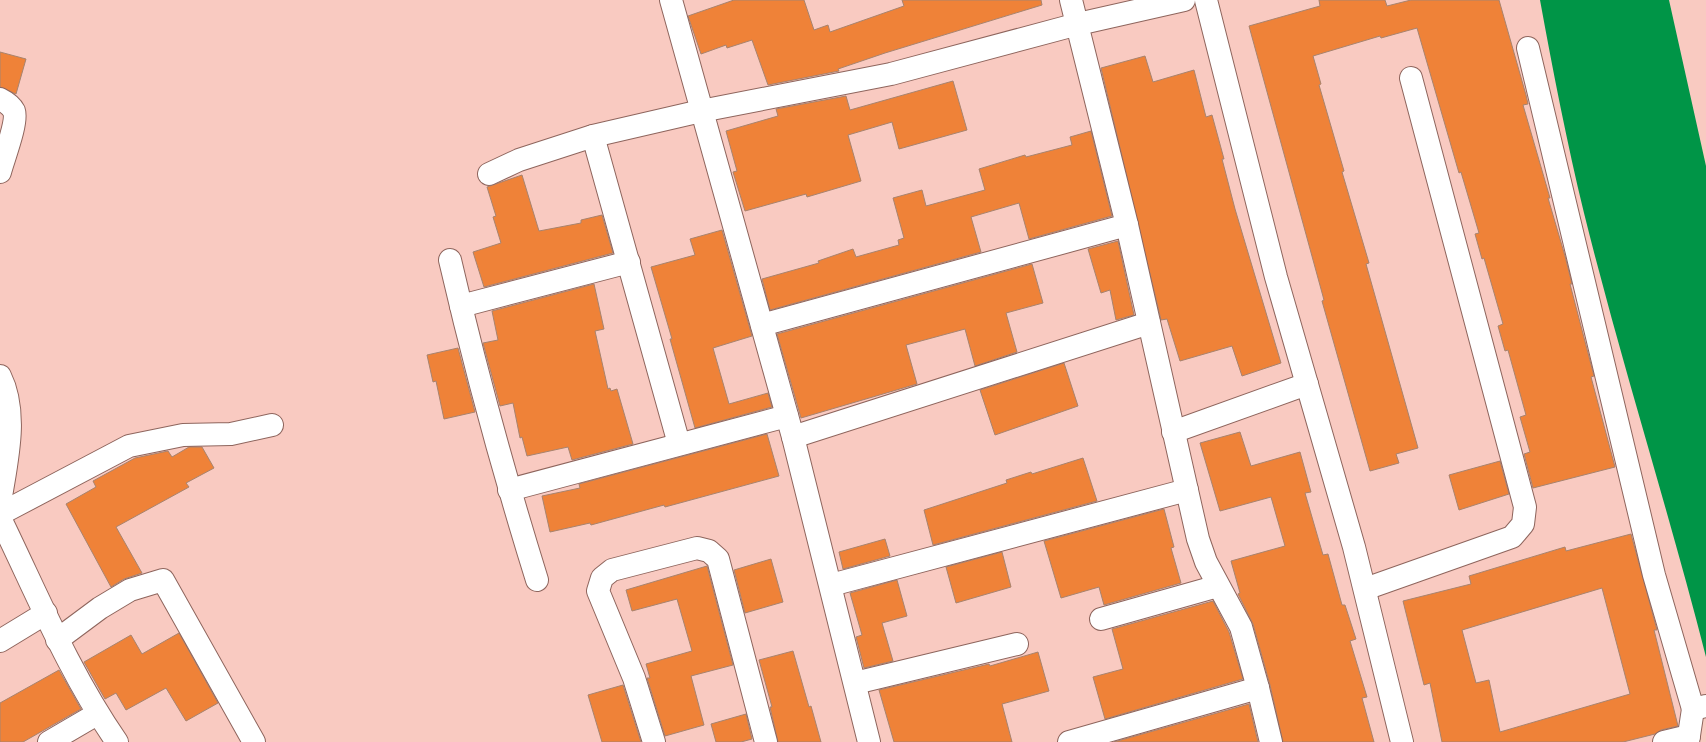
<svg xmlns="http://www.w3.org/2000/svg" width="1706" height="742" font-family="Ubuntu,sans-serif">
<rect width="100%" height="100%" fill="#f9cac1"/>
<path fill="#009547" d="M 1540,0 L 1669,0 L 1706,166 L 1706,657 C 1668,508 1621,362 1584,213 C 1567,143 1553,71 1540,0 Z"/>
<g fill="#ef8238" stroke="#a8836e" fill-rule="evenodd">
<path d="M 734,0 L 804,0 L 814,30 L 828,25 L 830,32 L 904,6 L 902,0 L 1041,0 L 1042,5 L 885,53 L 838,69 L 839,71 L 768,85 L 752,40 L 727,48 L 726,45 L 701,54 L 688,16 Z"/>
<path d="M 1319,0 L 1385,0 L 1387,6 L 1411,0 L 1499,0 L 1526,95 L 1528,104 L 1523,105 L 1550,198 L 1548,198 L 1565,256 L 1572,284 L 1570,284 L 1594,376 L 1591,377 L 1615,467 L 1533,488 L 1524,454 L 1530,452 L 1520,417 L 1526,415 L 1508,350 L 1505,351 L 1498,326 L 1503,324 L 1484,258 L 1482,259 L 1475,234 L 1479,233 L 1461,172 L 1459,173 L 1417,28 L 1381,38 L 1380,36 L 1313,56 L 1321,84 L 1319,85 L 1344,171 L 1342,172 L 1369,263 L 1366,264 L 1418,448 L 1396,454 L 1399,463 L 1370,471 L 1322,301 L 1324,300 L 1249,26 L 1320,6 Z"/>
<path d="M 0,52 L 26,59 L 16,94 L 0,87 Z"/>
<path d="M 1145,56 L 1153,82 L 1194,70 L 1206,117 L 1212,115 L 1224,159 L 1222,159 L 1235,209 L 1281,363 L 1242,376 L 1232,346 L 1180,361 L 1167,319 L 1161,320 L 1101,68 Z"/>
<path d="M 953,81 L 967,130 L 899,149 L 892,122 L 848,135 L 861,181 L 807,197 L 806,194 L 745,211 L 733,172 L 737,171 L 726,131 L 778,116 L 776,109 L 846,96 L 850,110 Z"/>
<path d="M 1091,131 L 1112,216 L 1029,239 L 1019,203 L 971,217 L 981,252 L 770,310 L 762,279 L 819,263 L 818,261 L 853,249 L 856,257 L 899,245 L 898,240 L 904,238 L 893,198 L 922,190 L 926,206 L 985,190 L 979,169 L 1025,155 L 1026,157 L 1072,145 L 1070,137 Z"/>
<path d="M 522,175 L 539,231 L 581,223 L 581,220 L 602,215 L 613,253 L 484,287 L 473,252 L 501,243 L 493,217 L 496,216 L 487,187 Z"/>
<path d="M 722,230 L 752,336 L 713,348 L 729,404 L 768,393 L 772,407 L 695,428 L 670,339 L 672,339 L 651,267 L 695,255 L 690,239 Z"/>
<path d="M 1118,241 L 1134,315 L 1116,320 L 1110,290 L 1101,293 L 1088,249 Z"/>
<path d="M 1032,264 L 1043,303 L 1006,313 L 1017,352 L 975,366 L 965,329 L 906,345 L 917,384 L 801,418 L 777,334 Z"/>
<path d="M 594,284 L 604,329 L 595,331 L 608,389 L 610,388 L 611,391 L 617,389 L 633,444 L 572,460 L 568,447 L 527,456 L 522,437 L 520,438 L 513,403 L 500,406 L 483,343 L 498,340 L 492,311 Z"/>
<path d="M 458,348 L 475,412 L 444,419 L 436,381 L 433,382 L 427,355 Z"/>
<path d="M 1064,363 L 1078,406 L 995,435 L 980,390 Z"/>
<path d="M 1240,432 L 1251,466 L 1300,452 L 1311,492 L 1305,493 L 1323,555 L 1328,554 L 1342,605 L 1345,605 L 1356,639 L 1350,641 L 1367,697 L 1362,698 L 1374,742 L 1283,742 L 1270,685 L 1253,624 L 1238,594 L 1240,593 L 1231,561 L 1285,546 L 1271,497 L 1220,511 L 1200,443 Z"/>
<path d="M 767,434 L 779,476 L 665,507 L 664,505 L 591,525 L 590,523 L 550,532 L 542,496 L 580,488 L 579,484 Z"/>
<path d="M 189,447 L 202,447 L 214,468 L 186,483 L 189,487 L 116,527 L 142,573 L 124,579 L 111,587 L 66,504 L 96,487 L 93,481 L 135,458 L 168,451 L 172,457 Z"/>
<path d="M 1083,458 L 1097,501 L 933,545 L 924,510 L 1007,483 L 1006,480 L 1031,472 L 1032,474 Z"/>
<path d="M 1500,461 L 1509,494 L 1459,510 L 1449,475 Z"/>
<path d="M 1164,509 L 1174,547 L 1171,548 L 1181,583 L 1104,605 L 1099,587 L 1061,598 L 1044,541 Z"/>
<path d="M 1631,534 L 1657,630 L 1654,630 L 1678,726 L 1661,730 L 1655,734 L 1623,742 L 1442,742 L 1430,683 L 1424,685 L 1403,601 L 1471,584 L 1469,576 L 1565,547 L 1566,551 ZM 1602,588 L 1630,694 L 1500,732 L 1489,680 L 1476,683 L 1462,630 Z"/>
<path d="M 885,539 L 890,556 L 843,569 L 839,552 Z"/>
<path d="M 1002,552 L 1011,587 L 956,603 L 946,567 Z"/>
<path d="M 771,559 L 783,602 L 745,613 L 734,570 Z"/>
<path d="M 707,566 L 733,665 L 691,676 L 704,725 L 665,736 L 647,678 L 650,678 L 646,664 L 692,651 L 677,599 L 632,611 L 626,590 Z"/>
<path d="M 897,580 L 907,616 L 882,623 L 893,661 L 864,668 L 856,637 L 862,635 L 850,593 Z"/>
<path d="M 1213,601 L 1229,632 L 1243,679 L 1105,719 L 1093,677 L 1123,669 L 1112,629 Z"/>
<path d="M 179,633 L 218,703 L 186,721 L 166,688 L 126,710 L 116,693 L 105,699 L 84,662 L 131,635 L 142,654 Z"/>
<path d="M 793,651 L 809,707 L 811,706 L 821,742 L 778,742 L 770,707 L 772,707 L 759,660 Z"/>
<path d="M 1038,652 L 1049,691 L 1002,704 L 1012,742 L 894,742 L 879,690 L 989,664 L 990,666 Z"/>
<path d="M 59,670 L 81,709 L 23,742 L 0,742 L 0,703 Z"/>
<path d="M 623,685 L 641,742 L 602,742 L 588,695 Z"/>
<path d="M 1249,704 L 1258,742 L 1114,742 Z"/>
<path d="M 746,714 L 752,739 L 741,742 L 716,742 L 711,724 Z"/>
</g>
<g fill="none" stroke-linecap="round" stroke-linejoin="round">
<g stroke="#8e655d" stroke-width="24">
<g id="minor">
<path d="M 671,0 L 793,437 L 869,742"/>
<path d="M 1071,0 L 1127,225 L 1198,539 L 1206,562 L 1241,627 L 1258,688 L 1271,742"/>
<path d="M 1206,0 L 1276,277 L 1354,547 L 1402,742"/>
<path d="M 1528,48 L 1654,575 L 1693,709 L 1706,706"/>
<path d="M 0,99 C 6,102 11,105 14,111 C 18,122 3,160 0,172"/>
<path d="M 593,136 L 679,444"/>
<path d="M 489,174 L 519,160 L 593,136 L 701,111 L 891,74 L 1078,24 L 1184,0"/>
<path d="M 450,260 C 475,368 504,474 537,580"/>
<path d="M 461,306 L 629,262"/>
<path d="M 762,325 L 1127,225"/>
<path d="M 0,376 C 19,414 6,463 0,503"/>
<path d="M 1173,432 L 1307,384"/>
<path d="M 793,437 L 1149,323"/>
<path d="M 509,490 L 787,416"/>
<path d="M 0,514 L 129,446 L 183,435 L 231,434 L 272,425"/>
<path d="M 0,518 C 37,594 69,673 117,742"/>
<path d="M 831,585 L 1187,490"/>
<path d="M 1365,589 L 1512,537 L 1523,524 L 1525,507 L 1411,78"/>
<path d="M 1101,619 L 1218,586"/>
<path d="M 57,640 L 100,608 L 130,590 L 163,580 L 254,742"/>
<path d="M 0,641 L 46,613"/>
<path d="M 855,683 L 1017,644"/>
<path d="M 49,742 L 97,714"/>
<path d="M 654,742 L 634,678 L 598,591 L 602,578 L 612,570 L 697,548 L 709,551 L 718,559 L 766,742"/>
<path d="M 1069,742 L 1258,688"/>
<path d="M 1664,742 L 1689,736"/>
<path d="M 1688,742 L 1693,709"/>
</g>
</g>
<use href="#minor" stroke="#fff" stroke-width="22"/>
</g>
</svg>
